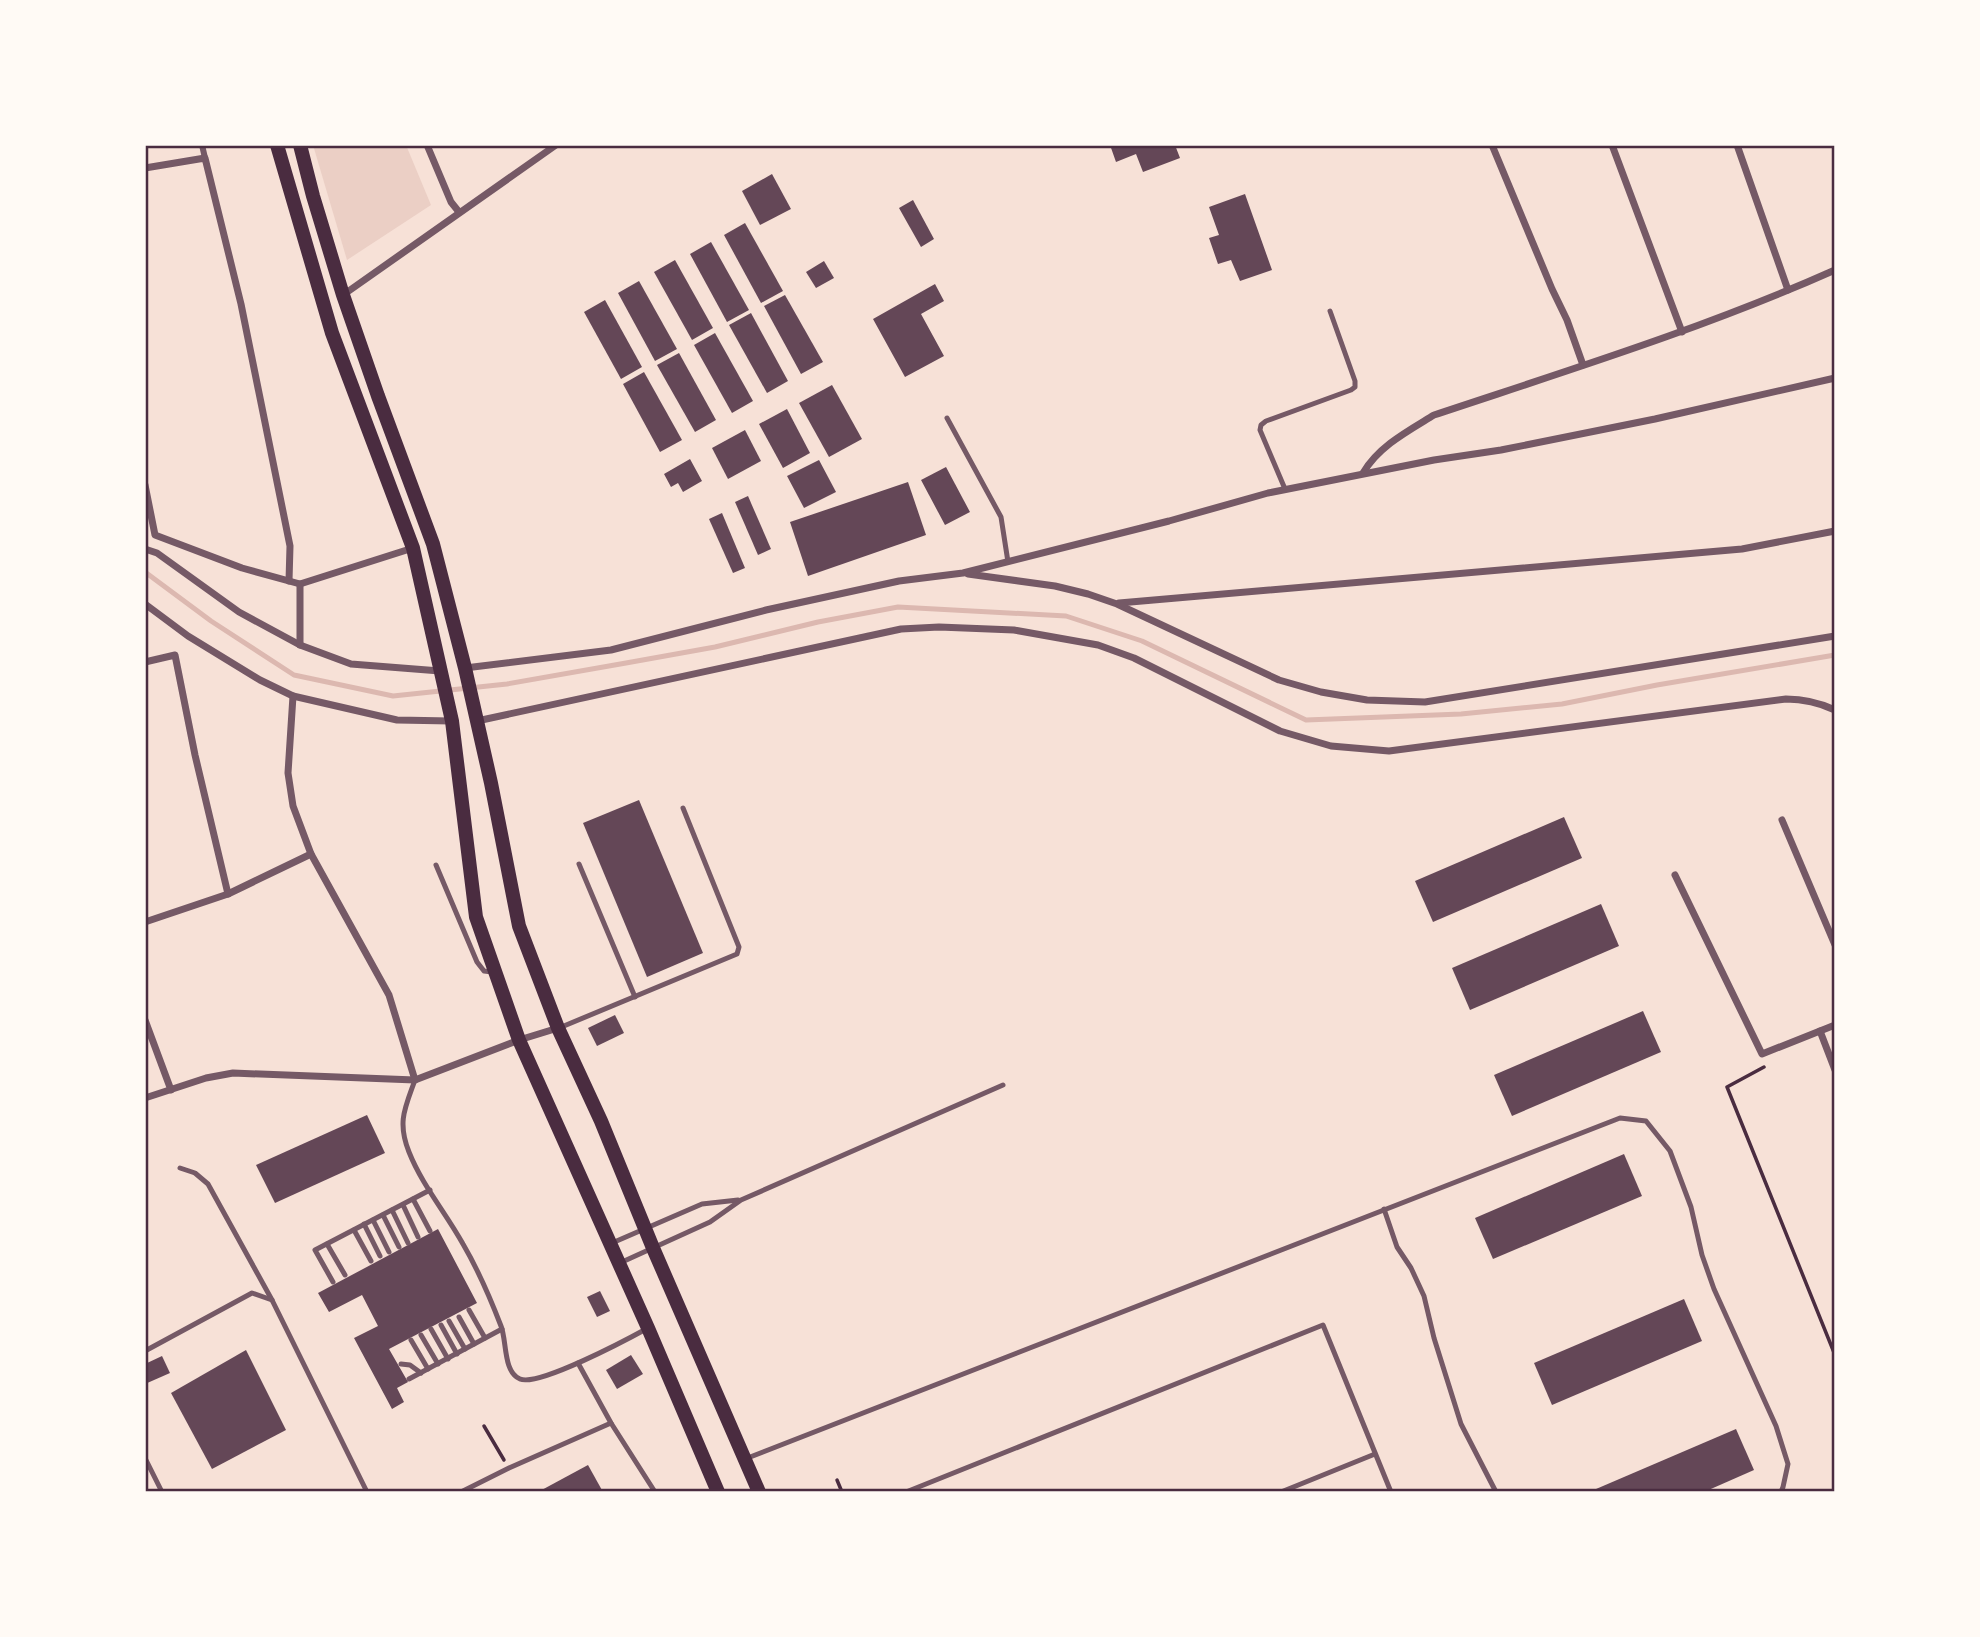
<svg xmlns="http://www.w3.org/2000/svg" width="1980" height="1637" font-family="Overpass,sans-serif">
<rect width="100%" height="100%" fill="#f7e1d7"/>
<path fill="#ebcfc5" d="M 313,145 L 406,145 L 431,205 L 347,260 Z"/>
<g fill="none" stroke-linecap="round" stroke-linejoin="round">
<path stroke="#dcb8b0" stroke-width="5" d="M 145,572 L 211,621 L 294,675 L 393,696 L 507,684 L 626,663 L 715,647 L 818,622 L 898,607 L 1066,616 L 1142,641 L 1306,720 L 1461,714 L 1562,704 L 1657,685 L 1835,655"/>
</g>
<g fill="#644757">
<path d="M 1110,145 L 1175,145 L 1180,158 L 1143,172 L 1136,154 L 1116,162 Z"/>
<path d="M 772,174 L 791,209 L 760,225 L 742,191 Z"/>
<path d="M 1245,194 L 1272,270 L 1240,281 L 1231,260 L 1218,264 L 1209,238 L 1219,235 L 1209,207 Z"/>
<path d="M 913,200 L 934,239 L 921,247 L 899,208 Z"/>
<path d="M 745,223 L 783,291 L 761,303 L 724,235 Z"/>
<path d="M 711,242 L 749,310 L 727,322 L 690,254 Z"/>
<path d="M 675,260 L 713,328 L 692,340 L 654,272 Z"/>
<path d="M 824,261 L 834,278 L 816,288 L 806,272 Z"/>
<path d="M 639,281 L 677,349 L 655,361 L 618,293 Z"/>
<path d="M 935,284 L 944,301 L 921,314 L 944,356 L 905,377 L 873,319 Z"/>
<path d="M 785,295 L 823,362 L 801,374 L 764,306 Z"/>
<path d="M 605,300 L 642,367 L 621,379 L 584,312 Z"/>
<path d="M 751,313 L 788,381 L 767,393 L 729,325 Z"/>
<path d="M 715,333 L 753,401 L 732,413 L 694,345 Z"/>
<path d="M 679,353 L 716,420 L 695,432 L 657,365 Z"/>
<path d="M 644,372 L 682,440 L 660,452 L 623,384 Z"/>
<path d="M 832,385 L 862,439 L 829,457 L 799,403 Z"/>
<path d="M 787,409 L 810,453 L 783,468 L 759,424 Z"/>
<path d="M 745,430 L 761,461 L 728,479 L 712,448 Z"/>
<path d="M 690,459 L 702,481 L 683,492 L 678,483 L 671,487 L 664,474 Z"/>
<path d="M 819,460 L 836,492 L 804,508 L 787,476 Z"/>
<path d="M 946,467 L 970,512 L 945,525 L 921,480 Z"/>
<path d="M 908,482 L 926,535 L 808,576 L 790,522 Z"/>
<path d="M 748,496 L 771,549 L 758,555 L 735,502 Z"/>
<path d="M 722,513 L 745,568 L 733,573 L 709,519 Z"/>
<path d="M 639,800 L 703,953 L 647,977 L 583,823 Z"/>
<path d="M 1564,817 L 1582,858 L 1433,922 L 1415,881 Z"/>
<path d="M 1601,904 L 1619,946 L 1470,1010 L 1452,968 Z"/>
<path d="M 1643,1011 L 1661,1052 L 1512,1116 L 1494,1075 Z"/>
<path d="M 615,1015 L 624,1033 L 597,1046 L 588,1028 Z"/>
<path d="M 367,1115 L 385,1153 L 275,1203 L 256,1165 Z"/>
<path d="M 1624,1154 L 1642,1196 L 1493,1259 L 1475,1218 Z"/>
<path d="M 438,1229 L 477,1303 L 389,1349 L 408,1382 L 397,1388 L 404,1402 L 392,1409 L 354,1338 L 378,1326 L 362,1295 L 329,1312 L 318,1293 Z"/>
<path d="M 600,1291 L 610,1311 L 597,1317 L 587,1297 Z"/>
<path d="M 1684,1299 L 1702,1341 L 1552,1405 L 1534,1363 Z"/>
<path d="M 246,1350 L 286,1430 L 212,1469 L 171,1393 Z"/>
<path d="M 631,1355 L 643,1374 L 617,1389 L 606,1370 Z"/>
<path d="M 162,1356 L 170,1373 L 145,1384 L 145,1364 Z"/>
<path d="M 1736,1429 L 1754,1470 L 1704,1492 L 1589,1492 Z"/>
<path d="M 588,1465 L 603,1492 L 538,1492 Z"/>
</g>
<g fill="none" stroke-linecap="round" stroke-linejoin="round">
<g stroke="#4a2c40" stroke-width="3.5">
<path d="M 1764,1067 L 1727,1087 L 1835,1355"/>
<path d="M 484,1426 L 504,1460"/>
<path d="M 837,1480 L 842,1492"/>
</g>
<g stroke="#755966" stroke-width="5">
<path d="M 947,418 L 1001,517 L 1008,562"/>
<path d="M 1285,489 L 1260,430 L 1261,425 L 1266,421 L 1351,390 L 1355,387 L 1355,381 L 1330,311"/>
<path d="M 579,864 L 635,997"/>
<path d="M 436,865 L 477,962 L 484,971 L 492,972"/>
<path d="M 559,1028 L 737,954 L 739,947 L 683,808"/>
<path d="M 415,1080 C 405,1108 397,1122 409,1152 C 422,1185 446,1213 463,1244 C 477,1268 491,1300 501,1326 C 507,1341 503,1372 520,1379 C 538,1387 628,1339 648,1328"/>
<path d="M 180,1168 L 195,1173 L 208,1184 L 272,1300 L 367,1492"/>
<path d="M 413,1199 L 430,1231"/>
<path d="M 403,1205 L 418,1237"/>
<path d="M 1384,1209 L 1397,1247 L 1411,1268 L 1424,1296 L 1434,1338 L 1461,1424 L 1496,1492"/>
<path d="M 392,1210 L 408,1243"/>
<path d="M 383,1215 L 399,1247"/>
<path d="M 373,1220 L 389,1252"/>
<path d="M 364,1224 L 380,1256"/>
<path d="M 354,1230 L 371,1261"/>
<path d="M 612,1243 L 702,1204 L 738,1200"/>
<path d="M 327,1244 L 345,1275"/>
<path d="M 622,1262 L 710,1222 L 741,1200 L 1003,1085"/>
<path d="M 333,1282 L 315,1250 L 430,1190"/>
<path d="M 469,1310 L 485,1338"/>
<path d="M 459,1317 L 474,1344"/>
<path d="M 449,1321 L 465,1349"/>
<path d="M 441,1325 L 457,1354"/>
<path d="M 431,1329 L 448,1359"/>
<path d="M 421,1335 L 438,1364"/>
<path d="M 411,1340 L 428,1369"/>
<path d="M 145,1351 L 252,1293 L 272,1300"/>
<path d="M 578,1363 L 611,1423 L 655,1492"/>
<path d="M 401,1364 L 410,1365 L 421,1373"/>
<path d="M 409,1379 L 502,1329"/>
<path d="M 145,1458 L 162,1492"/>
<path d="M 745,1459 L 1620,1118 L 1646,1121 L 1670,1151 L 1691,1207 L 1702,1255 L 1714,1289 L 1776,1426 L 1788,1464 L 1783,1487 L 1781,1492"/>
<path d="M 461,1492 L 509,1468 L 611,1423"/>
<path d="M 906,1492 L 1323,1325 L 1391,1492"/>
<path d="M 1281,1492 L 1375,1454"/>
</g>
<path stroke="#755966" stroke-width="6" d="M 202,145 L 205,158"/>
<g stroke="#755966" stroke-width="7">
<path d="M 427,145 L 451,202 L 459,212"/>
<path d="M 1492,145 L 1552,289 L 1567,320 L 1583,365"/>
<path d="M 1612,145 L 1682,332"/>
<path d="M 1737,145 L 1788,290"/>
<path d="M 145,168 L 205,158 L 241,304 L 290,546 L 289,581"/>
<path d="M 343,295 L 556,145"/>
<path d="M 1363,473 C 1379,446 1408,431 1434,415 C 1569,370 1705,328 1835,270"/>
<path d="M 145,485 L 155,535 L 242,568 L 300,584 L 413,548"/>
<path d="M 145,549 L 157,553 L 239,612 L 300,645 L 351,664 L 440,671"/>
<path d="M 968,574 L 1055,586 L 1088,594 L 1117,604 L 1279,680 L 1321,692 L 1367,700 L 1425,702 L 1835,636"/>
<path d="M 300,584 L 300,645"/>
<path d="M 1119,603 L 1742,549 L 1835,531"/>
<path d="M 145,604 L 188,636 L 260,680 L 293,696 L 397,720 L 451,721"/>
<path d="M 145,662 L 175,655 L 195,755 L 228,894"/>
<path d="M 465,668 L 611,650 L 766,610 L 899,581 L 963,573 L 1169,521 L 1268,493 L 1434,460 L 1501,450 L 1655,419 L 1835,378"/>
<path d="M 293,696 L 288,773 L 293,806 L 311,854 L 389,995 L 415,1080"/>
<path d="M 477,721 L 901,629 L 939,627 L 1014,630 L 1098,645 L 1134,658 L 1280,731 L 1331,746 L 1389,751 L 1786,699 C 1804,699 1818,702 1835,710"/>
<path d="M 1782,820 L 1835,945"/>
<path d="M 1675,875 L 1762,1054 L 1835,1025"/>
<path d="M 145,922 L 228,894 L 311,854"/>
<path d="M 145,1020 L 171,1090"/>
<path d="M 1820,1031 L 1835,1070"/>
<path d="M 145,1098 L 206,1078 L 233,1073 L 415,1080 L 519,1040 L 558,1028"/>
</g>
<g stroke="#4a2c40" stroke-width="14">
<path d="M 277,145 L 332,333 L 413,548 L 452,721 L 476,917 L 519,1040 L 648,1328 L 718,1492"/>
<path d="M 300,145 L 313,196 L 343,295 L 378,396 L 433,544 L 465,668 L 491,783 L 519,926 L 558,1028 L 601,1121 L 653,1248 L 759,1492"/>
</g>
</g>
<rect width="1980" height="1637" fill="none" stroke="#fffaf5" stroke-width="294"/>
<rect x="147" y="147" width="1686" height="1343" fill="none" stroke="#4a2c40" stroke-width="2.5"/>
</svg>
